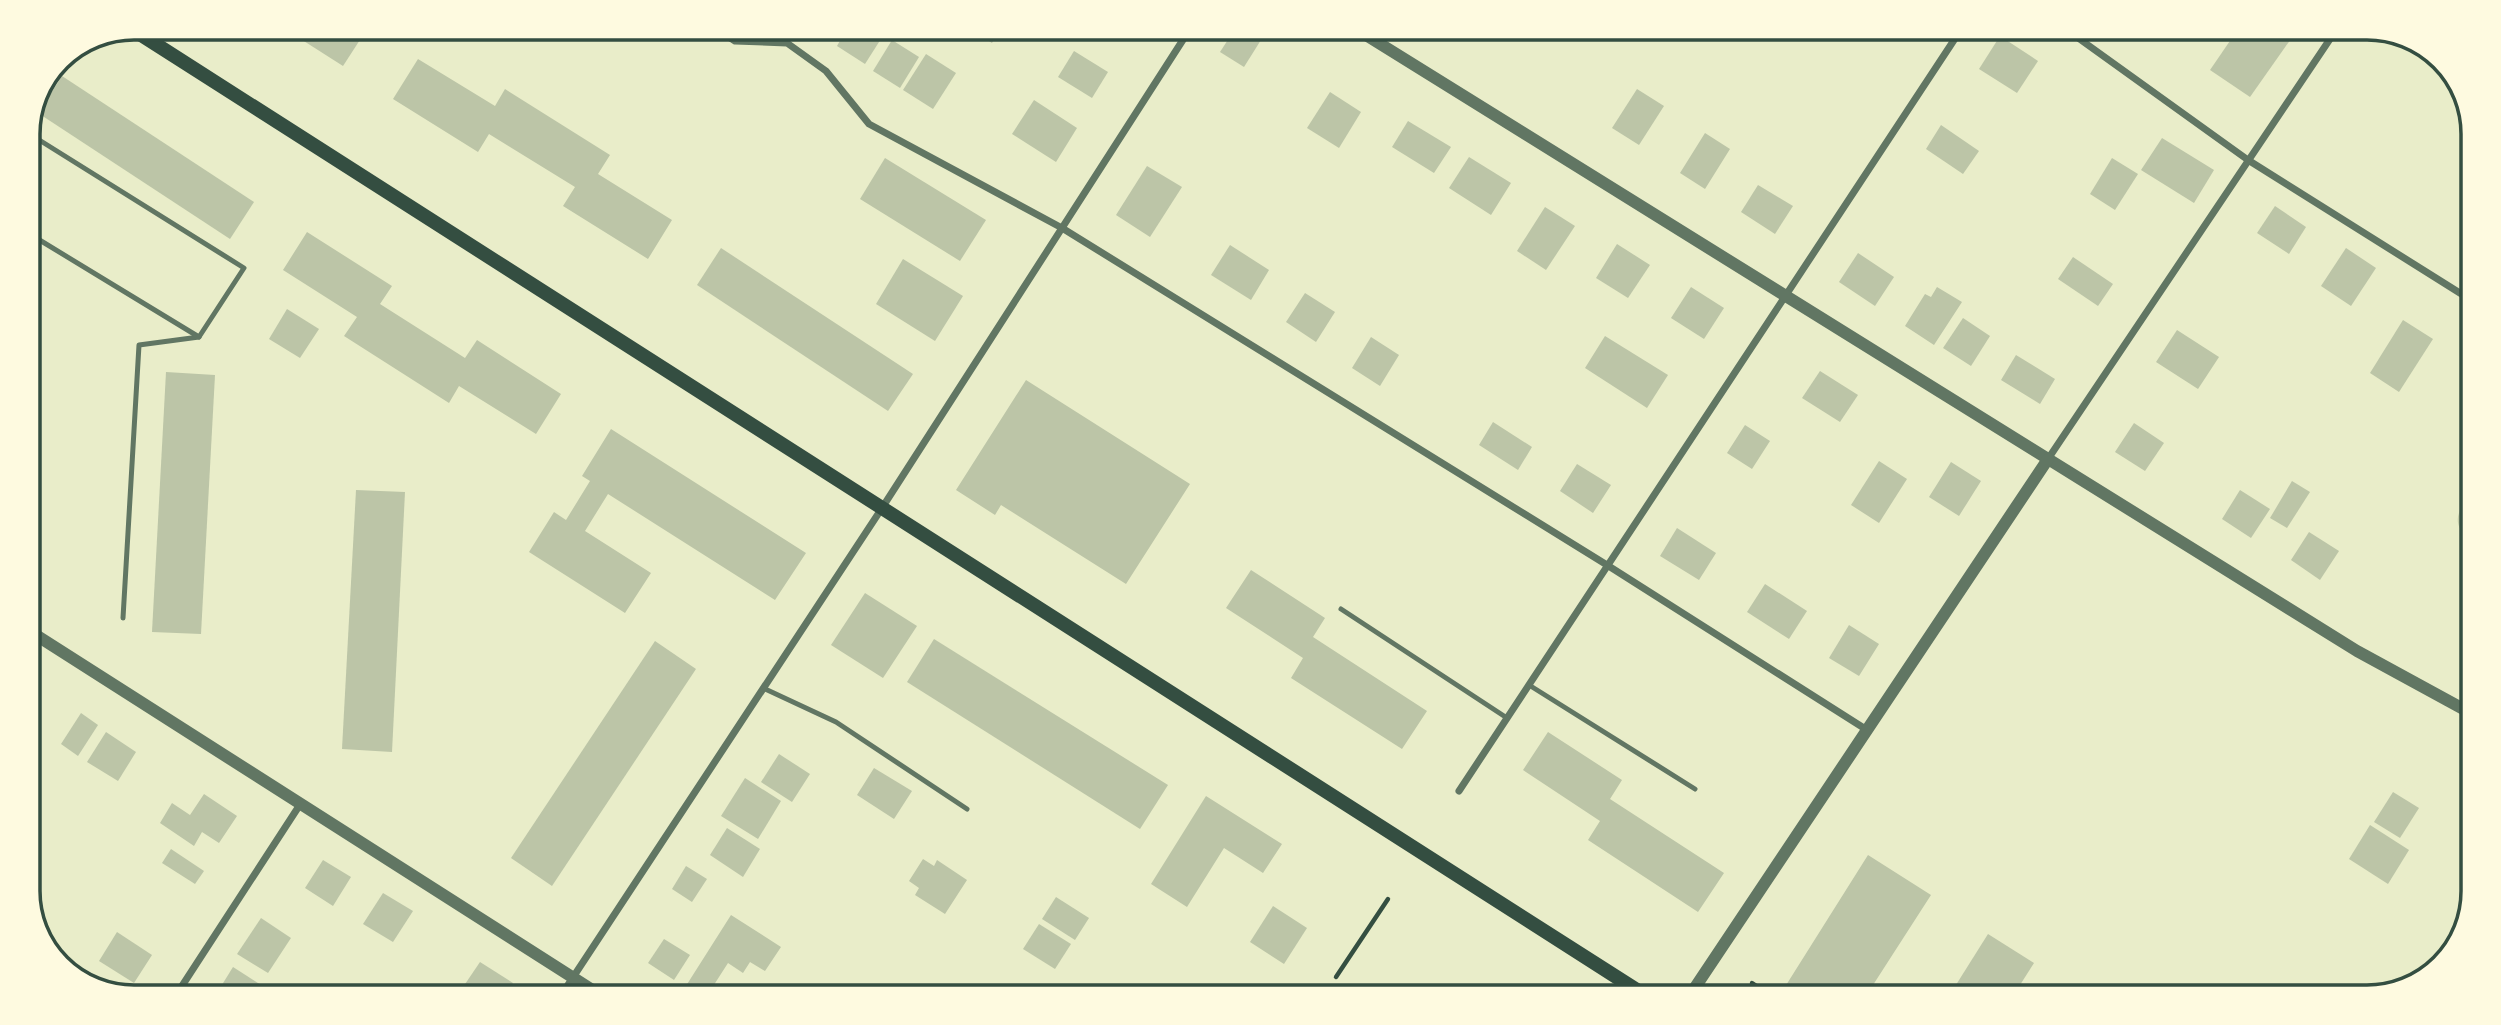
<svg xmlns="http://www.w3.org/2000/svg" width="2501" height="1025" font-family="'Roboto Condensed',sans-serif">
<rect width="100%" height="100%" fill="#e9edc9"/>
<path fill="#cad2ad" d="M 2469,502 L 2469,538 C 2454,528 2454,511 2469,502 Z"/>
<g fill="#bcc5a7">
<path d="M 285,29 L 367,29 L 343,66 Z"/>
<path d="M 811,30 L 835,30 L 829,41 Z"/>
<path d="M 846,30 L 886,31 L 865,64 L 837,46 Z"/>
<path d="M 973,31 L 999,31 L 992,43 Z"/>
<path d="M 1233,32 L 1266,32 L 1244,67 L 1220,52 Z"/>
<path d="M 2234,35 L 2293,36 L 2250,97 L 2210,70 Z"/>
<path d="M 2000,36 L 2038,61 L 2017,93 L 1979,69 Z"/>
<path d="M 892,40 L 919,57 L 900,88 L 873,71 Z"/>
<path d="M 1074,51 L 1108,72 L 1092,98 L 1058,77 Z"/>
<path d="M 926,54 L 956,73 L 933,109 L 903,90 Z"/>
<path d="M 418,59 L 495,106 L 505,89 L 610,155 L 598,174 L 672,220 L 648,259 L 563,206 L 575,187 L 489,134 L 478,152 L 393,99 Z"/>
<path d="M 62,76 L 254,202 L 230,239 L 38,113 Z"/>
<path d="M 1637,89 L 1664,106 L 1639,145 L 1612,128 Z"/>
<path d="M 1330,92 L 1361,112 L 1339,148 L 1307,128 Z"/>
<path d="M 1034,100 L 1077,128 L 1056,162 L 1012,134 Z"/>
<path d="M 1408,121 L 1451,147 L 1434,173 L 1392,147 Z"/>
<path d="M 1941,125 L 1979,151 L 1963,174 L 1926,149 Z"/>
<path d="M 1705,133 L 1730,149 L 1705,189 L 1680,173 Z"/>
<path d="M 2162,138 L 2214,170 L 2194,203 L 2141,170 Z"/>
<path d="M 1469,157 L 1511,183 L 1491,215 L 1449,188 Z"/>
<path d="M 885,158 L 986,220 L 960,261 L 860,199 Z"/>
<path d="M 2112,158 L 2138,174 L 2115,210 L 2090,194 Z"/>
<path d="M 1147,166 L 1182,187 L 1150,237 L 1116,215 Z"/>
<path d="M 1758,185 L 1793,206 L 1775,234 L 1741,212 Z"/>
<path d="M 2275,206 L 2306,227 L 2289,254 L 2257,233 Z"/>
<path d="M 1545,207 L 1575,226 L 1546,270 L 1517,251 Z"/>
<path d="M 307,232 L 392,286 L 380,304 L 465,358 L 477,340 L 561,394 L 536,434 L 459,386 L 449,403 L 344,336 L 357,317 L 283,270 Z"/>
<path d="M 1617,244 L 1650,265 L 1628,298 L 1596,278 Z"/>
<path d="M 1230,245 L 1269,270 L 1251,300 L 1211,275 Z"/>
<path d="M 721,248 L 913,374 L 888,411 L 697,285 Z"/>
<path d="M 2346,248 L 2376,268 L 2351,306 L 2321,286 Z"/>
<path d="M 1858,253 L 1894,277 L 1875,306 L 1839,282 Z"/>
<path d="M 2073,257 L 2113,284 L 2098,306 L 2058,279 Z"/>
<path d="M 903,259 L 963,296 L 935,341 L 876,304 Z"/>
<path d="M 1691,287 L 1724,308 L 1704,339 L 1671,318 Z"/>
<path d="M 1937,287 L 1962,302 L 1934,345 L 1905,326 L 1925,294 L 1931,297 Z"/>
<path d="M 1305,293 L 1335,312 L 1316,342 L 1286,322 Z"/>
<path d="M 287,309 L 319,329 L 300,358 L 269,339 Z"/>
<path d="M 1963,318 L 1990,336 L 1971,366 L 1943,348 Z"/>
<path d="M 2403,320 L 2433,339 L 2399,392 L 2370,373 Z"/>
<path d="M 2177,330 L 2219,357 L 2198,389 L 2156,362 Z"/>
<path d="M 1605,336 L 1668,375 L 1647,408 L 1585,368 Z"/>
<path d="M 1371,337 L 1399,355 L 1380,386 L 1352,368 Z"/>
<path d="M 2016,355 L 2055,379 L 2040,404 L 2001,380 Z"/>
<path d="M 1820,371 L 1858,395 L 1840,422 L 1802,398 Z"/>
<path d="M 166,372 L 215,375 L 201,634 L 152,632 Z"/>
<path d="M 1026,380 L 1190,484 L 1126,584 L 1001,505 L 995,515 L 956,490 Z"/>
<path d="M 1493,422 L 1532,447 L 1518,470 L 1479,445 Z"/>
<path d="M 2134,423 L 2164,443 L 2145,471 L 2115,452 Z"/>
<path d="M 1745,425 L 1770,441 L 1752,469 L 1727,453 Z"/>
<path d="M 611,429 L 806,553 L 775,600 L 608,494 L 585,531 L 651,573 L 625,613 L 529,552 L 554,512 L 566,520 L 590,481 L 582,476 Z"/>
<path d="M 1879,461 L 1907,479 L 1879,523 L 1851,505 Z"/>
<path d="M 1951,462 L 1981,481 L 1959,516 L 1929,497 Z"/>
<path d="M 1577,464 L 1611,485 L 1593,513 L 1560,491 Z"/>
<path d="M 2292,481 L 2310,492 L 2287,528 L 2270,518 Z"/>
<path d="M 356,490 L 405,492 L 392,752 L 342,749 Z"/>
<path d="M 2240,490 L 2270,509 L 2251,538 L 2222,519 Z"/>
<path d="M 1677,528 L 1716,553 L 1699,580 L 1660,556 Z"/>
<path d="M 2309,532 L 2339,551 L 2320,580 L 2291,560 Z"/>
<path d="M 1251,570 L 1325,618 L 1313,637 L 1427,711 L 1402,749 L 1291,678 L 1303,658 L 1226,608 Z"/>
<path d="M 1765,584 L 1807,611 L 1789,639 L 1747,612 Z"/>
<path d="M 865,593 L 917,626 L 883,678 L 831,645 Z"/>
<path d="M 1849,625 L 1879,644 L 1859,676 L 1829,658 Z"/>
<path d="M 934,639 L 1168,785 L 1140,829 L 907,682 Z"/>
<path d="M 655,641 L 696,669 L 552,886 L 511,858 Z"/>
<path d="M 81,713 L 98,725 L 78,756 L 61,744 Z"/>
<path d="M 106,732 L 136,752 L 118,781 L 87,762 Z"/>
<path d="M 1548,732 L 1622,780 L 1610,799 L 1724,873 L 1698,912 L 1588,840 L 1600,821 L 1523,770 Z"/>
<path d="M 779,754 L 810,774 L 792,802 L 761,782 Z"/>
<path d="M 874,768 L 912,791 L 894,819 L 857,795 Z"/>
<path d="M 745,778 L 781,801 L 758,839 L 721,816 Z"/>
<path d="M 2393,792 L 2419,808 L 2400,838 L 2374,822 Z"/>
<path d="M 204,794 L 237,816 L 219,843 L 202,832 L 194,846 L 160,823 L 172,803 L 190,815 Z"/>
<path d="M 1206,796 L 1282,844 L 1263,873 L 1224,848 L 1187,907 L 1151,884 Z"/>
<path d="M 2370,825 L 2409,850 L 2388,884 L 2349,859 Z"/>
<path d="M 727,828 L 760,849 L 743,877 L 710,855 Z"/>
<path d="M 171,849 L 204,871 L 195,884 L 162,863 Z"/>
<path d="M 1868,855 L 1931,895 L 1873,985 L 1890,995 L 1791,995 L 1783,990 Z"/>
<path d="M 923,859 L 934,866 L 937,860 L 967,880 L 945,914 L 915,895 L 919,888 L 909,881 Z"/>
<path d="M 323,860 L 351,877 L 333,906 L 305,888 Z"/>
<path d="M 686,866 L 707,879 L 692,902 L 672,889 Z"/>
<path d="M 383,893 L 413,911 L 393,942 L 363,924 Z"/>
<path d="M 1056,897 L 1089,918 L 1075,940 L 1042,919 Z"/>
<path d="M 1273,906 L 1307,928 L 1284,964 L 1250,942 Z"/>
<path d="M 731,915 L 781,947 L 765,971 L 750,962 L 743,973 L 728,963 L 710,991 L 687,991 L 684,989 Z"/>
<path d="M 261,918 L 291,938 L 268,973 L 237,954 Z"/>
<path d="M 1039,924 L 1071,944 L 1055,969 L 1023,949 Z"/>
<path d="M 117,932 L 152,955 L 134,983 L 99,961 Z"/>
<path d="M 1988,934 L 2034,963 L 2013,996 L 1949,996 Z"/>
<path d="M 664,939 L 690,955 L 674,980 L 648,963 Z"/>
<path d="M 480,962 L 513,983 L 508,990 L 461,990 Z"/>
<path d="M 233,967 L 269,990 L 220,988 Z"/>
<path d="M 90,977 L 110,989 L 94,989 L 86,983 Z"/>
<path d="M 1379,986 L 1390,994 L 1374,994 Z"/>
</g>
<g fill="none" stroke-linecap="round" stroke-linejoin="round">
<g stroke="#344e41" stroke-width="4.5">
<path d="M 1336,977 L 1388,899"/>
<path d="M 1752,983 L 1770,995"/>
</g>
<g stroke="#617663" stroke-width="5">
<path d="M 28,133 L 244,268 L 199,337 L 139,345 L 123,618"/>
<path d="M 28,233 L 199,337"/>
<path d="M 1341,609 L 1507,718"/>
<path d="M 1529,685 L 1695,789"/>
<path d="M 763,688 L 836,722 L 967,809"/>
</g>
<g stroke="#617663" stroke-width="7">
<path d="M 718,30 L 735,41 L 787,43 L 826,71 L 869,124 L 1062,228 L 1607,565 L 1867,730"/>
<path d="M 2074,35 L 2248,160 L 2471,300"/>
<path d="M 2048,459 L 2332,36"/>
<path d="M 1459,791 L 1958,34"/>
<path d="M 180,989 L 301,803"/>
<path d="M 564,991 L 882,508 L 1188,32"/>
<path d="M 1325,993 L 1328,990"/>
</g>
<g stroke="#617663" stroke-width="12">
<path d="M 1361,32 L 2357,651 L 2467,711"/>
<path d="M 28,630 L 594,991"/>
<path d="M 1690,995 L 2048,459"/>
</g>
<path stroke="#344e41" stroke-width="14" d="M 132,29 L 1643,994"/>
</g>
<path d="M0 0H2501V1025H0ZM134 40H2367A94 94 0 0 1 2461 134V891A94 94 0 0 1 2367 985H134A94 94 0 0 1 40 891V134A94 94 0 0 1 134 40Z" fill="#fefae0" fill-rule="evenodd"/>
<path fill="none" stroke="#344e41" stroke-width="3.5" d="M134 40H2367A94 94 0 0 1 2461 134V891A94 94 0 0 1 2367 985H134A94 94 0 0 1 40 891V134A94 94 0 0 1 134 40Z"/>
</svg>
